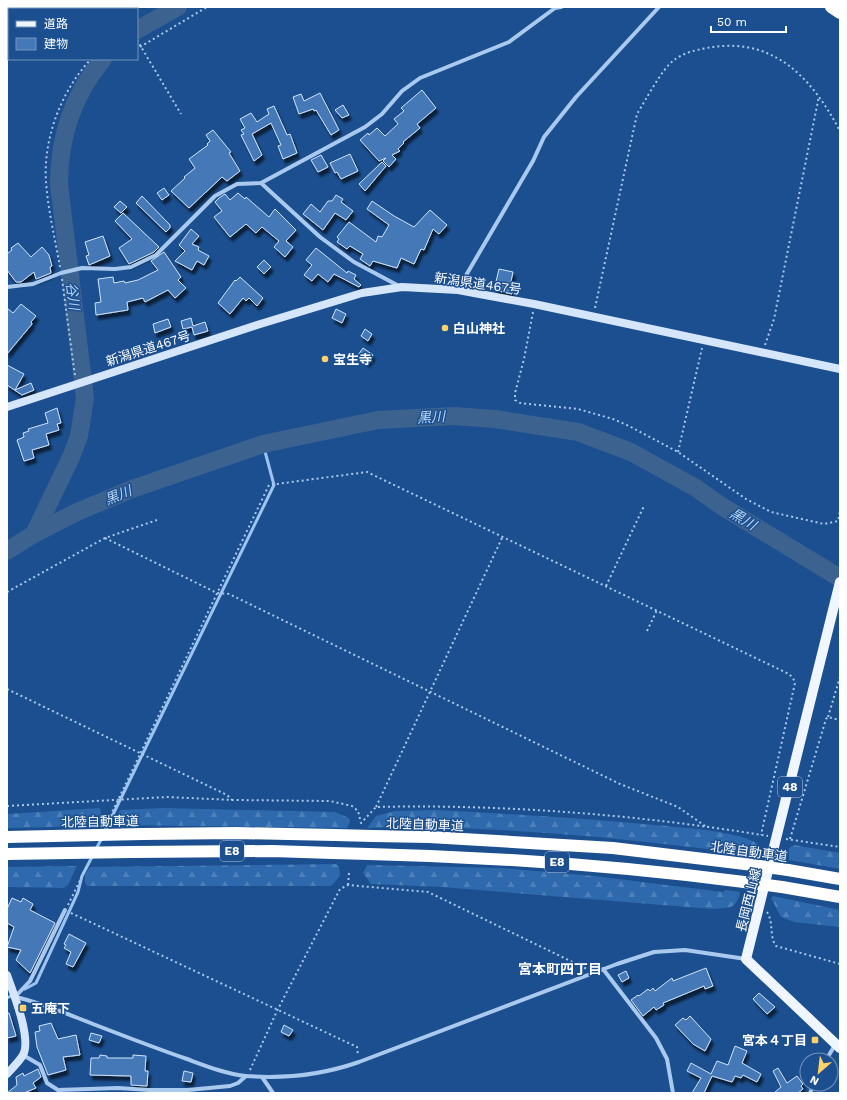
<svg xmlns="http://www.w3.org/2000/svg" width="847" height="1100" font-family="'Work Sans','Noto Sans JP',sans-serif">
<defs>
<pattern id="forest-firs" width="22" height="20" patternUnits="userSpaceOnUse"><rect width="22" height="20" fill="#2e69ad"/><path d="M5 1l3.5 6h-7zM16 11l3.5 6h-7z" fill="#4d80b9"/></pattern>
<filter id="shadow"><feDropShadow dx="2.5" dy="4.5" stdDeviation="1" flood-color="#0009"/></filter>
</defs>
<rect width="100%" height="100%" fill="#1b4f8f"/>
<g fill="url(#forest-firs)">
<path d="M 100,808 L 101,813 L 96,826 L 7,828 L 7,814 Z"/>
<path d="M 164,808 L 335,812 L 349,818 L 350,822 L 347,828 L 111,825 L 120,810 Z"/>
<path d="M 436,810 C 509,814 582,818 655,825 C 685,828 731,830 757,843 L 757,853 L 754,855 C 626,838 497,825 367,828 L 376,816 L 395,811 Z"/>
<path d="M 794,845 L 840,853 L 840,869 L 789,860 L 789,848 Z"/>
<path d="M 336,864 L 339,867 L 340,876 L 331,886 L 88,886 L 85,884 L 85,875 L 90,867 Z"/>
<path d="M 367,865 L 501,868 L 594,876 L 723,892 L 726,890 L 740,892 C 736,911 728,907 712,909 L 442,887 L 371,884 L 363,873 Z"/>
<path d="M 77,866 L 68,885 L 64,888 L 7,887 L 7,867 Z"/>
<path d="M 773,896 L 840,910 L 840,927 L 794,922 L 781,917 L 771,898 Z"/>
</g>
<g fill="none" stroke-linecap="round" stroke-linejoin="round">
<g stroke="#9cc4f0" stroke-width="3">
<path d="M 105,831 L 274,485 L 263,444"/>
<path d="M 96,849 L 102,838"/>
<path d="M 25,989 L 36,983 L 67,916 L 78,892 L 82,876 L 93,855"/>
<path d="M 7,998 L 13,995"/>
</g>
<g stroke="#3c6290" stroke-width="18">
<path d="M 137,30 L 178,7"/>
<path d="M 34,534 L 72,455 L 79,436 L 85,398 L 59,184 C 59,137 73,95 103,59"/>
<path d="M 7,551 L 34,534 L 77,512 L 132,489 L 263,444 L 378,420 L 454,416 L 495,419 L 578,432 L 631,452 L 696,488 L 723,507 L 840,578"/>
</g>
</g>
<g fill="#4478b7" stroke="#cfe3fa" filter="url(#shadow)">
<path d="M 422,90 L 436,108 L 417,124 L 420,128 L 403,142 L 404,143 L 398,149 L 400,151 L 392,155 L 396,159 L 389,167 L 383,161 L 386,158 L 379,161 L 360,140 L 368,133 L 369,135 L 377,128 L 385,136 L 398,124 L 394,119 L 404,111 L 401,108 Z"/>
<path d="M 320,93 L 339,130 L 331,135 L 316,110 L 314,111 L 313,109 L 299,114 L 293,97 L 301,94 L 304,101 Z"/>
<path d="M 343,105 L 349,115 L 342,118 L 335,110 Z"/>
<path d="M 274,106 L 287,135 L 290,134 L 297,153 L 283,159 L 278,146 L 281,145 L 271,123 L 252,134 L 262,155 L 254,161 L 241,135 L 244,134 L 241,130 L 245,128 L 240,119 L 251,113 L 257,122 L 269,114 L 267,109 Z"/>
<path d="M 213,130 L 231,152 L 229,153 L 240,171 L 227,181 L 222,177 L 189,208 L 171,191 L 185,178 L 184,177 L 195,168 L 189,159 L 208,145 L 207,144 L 210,141 L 206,135 Z"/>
<path d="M 350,154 L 358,171 L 341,179 L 337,172 L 335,173 L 330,163 Z"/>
<path d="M 321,155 L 328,167 L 318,172 L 311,160 Z"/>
<path d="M 382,162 L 386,166 L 365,191 L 359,184 Z"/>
<path d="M 164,188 L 169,195 L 162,200 L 157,193 Z"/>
<path d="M 238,193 L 245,199 L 246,197 L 269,217 L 275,209 L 296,230 L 286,241 L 293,247 L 285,257 L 274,247 L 279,241 L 262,227 L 256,233 L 246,224 L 230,237 L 214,217 L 222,211 L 215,202 L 219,198 L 225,194 L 230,200 Z"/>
<path d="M 336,195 L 343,199 L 341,202 L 353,211 L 346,220 L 335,213 L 323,230 L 303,214 L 311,204 L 320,212 L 328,201 L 332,201 Z"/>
<path d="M 142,196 L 170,225 L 170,228 L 166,232 L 136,203 Z"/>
<path d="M 120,201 L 127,207 L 121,213 L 114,207 Z"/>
<path d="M 372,201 L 394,216 L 414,227 L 430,210 L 447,225 L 439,234 L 433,229 L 424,250 L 421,249 L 414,264 L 401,258 L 397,268 L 373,261 L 370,266 L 360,259 L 363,254 L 350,246 L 347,249 L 337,242 L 339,239 L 337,237 L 349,222 L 376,242 L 378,236 L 382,237 L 389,225 L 367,209 Z"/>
<path d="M 123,213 L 159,247 L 154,252 L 129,264 L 119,248 L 132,239 L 115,221 Z"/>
<path d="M 191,229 L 199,236 L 192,244 L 199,247 L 198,250 L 209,256 L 204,265 L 197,261 L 192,270 L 175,261 L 185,251 L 179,245 Z"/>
<path d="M 103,236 L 110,256 L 89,265 L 86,256 L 89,255 L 85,242 Z"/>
<path d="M 18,243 L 31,257 L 42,247 L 49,255 L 52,266 L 50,267 L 51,273 L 36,279 L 34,272 L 21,282 L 16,282 L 7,270 L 7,254 L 12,250 L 11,248 Z"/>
<path d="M 316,248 L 347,273 L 348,271 L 356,275 L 354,279 L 361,285 L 359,287 L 334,274 L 328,282 L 318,274 L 312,281 L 304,275 L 312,265 L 306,260 Z"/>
<path d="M 164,252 L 181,277 L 178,280 L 186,288 L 175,298 L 168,290 L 145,302 L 143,298 L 127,302 L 128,310 L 96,315 L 95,303 L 101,302 L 98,279 L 113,277 L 114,283 L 124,281 L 125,283 L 138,280 L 158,270 L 151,261 Z"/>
<path d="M 264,260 L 271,267 L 264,274 L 257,267 Z"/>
<path d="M 499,269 L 513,272 L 510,286 L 514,287 L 512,294 L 494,290 Z"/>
<path d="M 240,277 L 263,298 L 257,306 L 249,298 L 246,301 L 243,298 L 230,314 L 218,303 L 235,280 L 236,281 Z"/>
<path d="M 21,304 L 36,316 L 31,322 L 32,324 L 7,354 L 7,308 L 13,313 Z"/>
<path d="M 336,309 L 346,314 L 342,323 L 332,318 Z"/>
<path d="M 191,318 L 193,326 L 205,322 L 208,331 L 194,335 L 192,327 L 183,329 L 181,321 Z"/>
<path d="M 168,319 L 171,327 L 155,333 L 153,324 Z"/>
<path d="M 365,329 L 372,334 L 368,341 L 361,336 Z"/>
<path d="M 363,348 L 373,355 L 367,363 L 358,355 Z"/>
<path d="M 7,365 L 24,374 L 15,390 L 31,383 L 34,390 L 22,395 L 7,385 Z"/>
<path d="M 57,408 L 61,423 L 57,424 L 59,430 L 46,434 L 49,445 L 32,450 L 34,458 L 24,461 L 17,440 L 24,437 L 23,433 L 29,431 L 28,429 L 48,423 L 45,413 Z"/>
<path d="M 12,898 L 21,902 L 23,898 L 33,904 L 30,910 L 55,923 L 30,973 L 16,960 L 21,950 L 7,947 L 14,927 L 7,923 L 7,909 Z"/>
<path d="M 69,934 L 86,943 L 73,967 L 66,964 L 71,952 L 64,948 L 66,945 L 64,944 Z"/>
<path d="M 706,968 L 713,986 L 705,989 L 704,986 L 663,1003 L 664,1005 L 656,1010 L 654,1007 L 643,1016 L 631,1000 L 638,995 L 639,996 L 648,989 L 650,991 L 653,988 L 655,991 L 672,978 L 673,981 Z"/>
<path d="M 626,971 L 629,978 L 622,982 L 618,975 Z"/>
<path d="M 759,993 L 775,1007 L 767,1014 L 753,999 Z"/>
<path d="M 7,1013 L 9,1013 L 16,1036 L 7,1038 Z"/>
<path d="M 690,1016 L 711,1039 L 705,1051 L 693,1044 L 675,1025 L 683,1018 L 686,1020 Z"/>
<path d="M 51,1023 L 58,1039 L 76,1035 L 80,1055 L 63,1057 L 66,1070 L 48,1075 L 37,1047 L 35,1032 L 40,1031 L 39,1026 Z"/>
<path d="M 284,1025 L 293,1030 L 289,1036 L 281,1032 Z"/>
<path d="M 91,1033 L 102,1036 L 99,1043 L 89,1040 Z"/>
<path d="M 735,1046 L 747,1051 L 742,1063 L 761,1074 L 757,1082 L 743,1075 L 741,1078 L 735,1076 L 732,1082 L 712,1076 L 704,1093 L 692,1093 L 701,1078 L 687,1071 L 691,1063 L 711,1074 L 717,1061 L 728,1065 Z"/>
<path d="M 100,1055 L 107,1056 L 107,1058 L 133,1058 L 133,1055 L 146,1056 L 145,1071 L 148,1071 L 147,1086 L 131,1085 L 131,1076 L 90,1075 L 91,1058 L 99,1058 Z"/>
<path d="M 778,1068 L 787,1083 L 797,1076 L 803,1084 L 801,1086 L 803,1089 L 798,1093 L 774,1093 L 781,1087 L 773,1071 Z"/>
<path d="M 38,1069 L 41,1077 L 33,1083 L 36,1088 L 24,1093 L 7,1093 L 17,1085 L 16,1077 L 23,1073 L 24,1076 Z"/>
<path d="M 184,1071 L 193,1073 L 191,1082 L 182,1081 Z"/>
</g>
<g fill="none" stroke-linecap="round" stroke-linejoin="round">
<g stroke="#a9c9ee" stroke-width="2" stroke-dasharray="2 3" stroke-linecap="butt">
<path d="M 117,7 L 119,9"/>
<path d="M 400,7 L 402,7"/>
<path d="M 137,40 L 181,114"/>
<path d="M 140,47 L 207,7"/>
<path d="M 60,267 C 55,239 48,210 46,182 C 43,139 61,91 91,59"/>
<path d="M 62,279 L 75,376"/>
<path d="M 595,308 L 637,114 C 645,101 662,69 673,61 C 683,52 700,49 713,47 C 776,38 813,80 840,131"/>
<path d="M 533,312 L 524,359 L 515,393 L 515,400 L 520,403 L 578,409 L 613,419 L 629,426 L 678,452 L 746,499 L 771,512 L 824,524 L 838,521 L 840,511"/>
<path d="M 765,345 L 774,319 L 819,96"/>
<path d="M 678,452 L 702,348"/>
<path d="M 105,538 L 217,593 L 229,594 L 620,784 L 678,807 L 705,826"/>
<path d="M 606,586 L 644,506"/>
<path d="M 7,592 L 105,538 L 157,520"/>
<path d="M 647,631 L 657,610"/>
<path d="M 7,689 L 227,795 L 232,800"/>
<path d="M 828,717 L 840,677"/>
<path d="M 7,806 L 167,797 L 233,800 L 330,801 L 352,806 L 358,811 L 361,823 L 376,807 C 505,804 641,815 768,836"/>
<path d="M 376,807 L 502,538"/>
<path d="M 106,825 L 269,485 L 367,472 L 789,674 L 793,678 L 795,683 L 761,835"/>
<path d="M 786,839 L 840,847"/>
<path d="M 790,839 L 826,719 L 828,717 L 840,720"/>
<path d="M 348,885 L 349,873"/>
<path d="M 68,905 L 88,864"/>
<path d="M 767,912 C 774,923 769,936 776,946 L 840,964"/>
<path d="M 71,913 L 357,1047 L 358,1055"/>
<path d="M 250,1070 L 277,1011 L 340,889 L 348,885 L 428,892 L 587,969"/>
</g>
<g stroke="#a9c9ee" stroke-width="4">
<path d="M 261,183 L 320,237 L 354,262 L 399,286"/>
<path d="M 7,287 L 33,284 L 61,273 L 82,268 L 115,269 L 131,267 L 156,255 L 215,196 L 237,184 L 261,183 L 365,127 L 382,114 L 402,91 L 420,78 L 509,42 L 555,8 L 561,7"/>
<path d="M 458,289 L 533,161 L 544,137 L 576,97 L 659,7"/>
<path d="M 603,969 L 656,1038 L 667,1059 L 673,1093"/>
<path d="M 15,997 C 43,1003 67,1014 93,1024 C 124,1036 155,1048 187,1059 C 206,1066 226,1074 246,1076 C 285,1079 322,1075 359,1062 L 617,964 L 654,952 L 685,950 L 746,959"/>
<path d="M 15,997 L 30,981 L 65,910"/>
<path d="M 23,1055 L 40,1065 L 47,1083 L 58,1090 L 118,1088 L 149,1090 L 188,1090 L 230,1086 L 238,1083 L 246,1076"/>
<path d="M 826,1060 L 835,1045"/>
<path d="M 262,1077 L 273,1093"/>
<path d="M 810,1093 L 814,1084"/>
</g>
<g stroke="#d6e6fa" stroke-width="8">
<path d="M 7,407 L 257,325 L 362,293 L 402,287 L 458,290 L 534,304 L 840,369"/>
<path d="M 7,975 C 13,992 32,1039 23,1055 C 19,1062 12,1068 7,1074"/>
</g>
<path stroke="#f0f6ff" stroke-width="10" d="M 840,582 L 746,959 L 840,1048"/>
<g stroke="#fff" stroke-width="12">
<path d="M 831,7 L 840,13"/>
<path d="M 143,834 L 237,833 L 335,835"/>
<path d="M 373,836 L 429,837 L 613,848 L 745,864"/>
<path d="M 131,852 L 272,851 L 333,853"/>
<path d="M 369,854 C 495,857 619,866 744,882"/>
<path d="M 788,870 L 840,879"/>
<path d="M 782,887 L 840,897"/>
</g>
<g stroke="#fff" stroke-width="12">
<path d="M 335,835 L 373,836"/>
<path d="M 7,837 L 143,834"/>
<path d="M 333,853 L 369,854"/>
<path d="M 7,854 L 131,852"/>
<path d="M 745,864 L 788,870"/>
<path d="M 744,882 L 782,887"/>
</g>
</g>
<g fill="#ffd166" stroke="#1b4f8f" stroke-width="1.5">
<circle cx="445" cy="328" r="4"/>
<circle cx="325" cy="359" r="4"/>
<rect x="19" y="1004" width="8" height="8" rx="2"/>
<rect x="811" y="1036" width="8" height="8" rx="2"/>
</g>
<g text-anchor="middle" stroke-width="3" stroke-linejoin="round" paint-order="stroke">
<g fill="#1b4f8f" stroke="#bbcadd" stroke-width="1">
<rect x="778" y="777" width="24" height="20" rx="3"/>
<rect x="220" y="841" width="24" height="20" rx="3"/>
<rect x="545" y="852" width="24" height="20" rx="3"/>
</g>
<g font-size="12" font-weight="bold" fill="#fff">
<text x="790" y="791">48</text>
<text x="232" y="855">E8</text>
<text x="557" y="866">E8</text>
</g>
<g font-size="13" fill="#fff" stroke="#1b4f8f">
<text transform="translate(478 283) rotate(8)" y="5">新潟県道467号</text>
<text transform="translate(148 348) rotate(-18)" y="5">新潟県道467号</text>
<text transform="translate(100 821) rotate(-1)" y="5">北陸自動車道</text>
<text transform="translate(425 824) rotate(2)" y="5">北陸自動車道</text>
<text transform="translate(749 851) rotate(8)" y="5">北陸自動車道</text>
<text transform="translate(748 900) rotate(-76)" y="5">長岡西山線</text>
</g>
<g font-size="13" font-weight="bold" fill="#fff" stroke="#1b4f8f" text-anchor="start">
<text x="453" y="333">白山神社</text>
<text x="333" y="364">宝生寺</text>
<text x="31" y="1013">五庵下</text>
<text x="807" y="1045" text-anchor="end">宮本４丁目</text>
</g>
<g font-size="14" font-style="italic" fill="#b5d3f5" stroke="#1b4f8f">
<text transform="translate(73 296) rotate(83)" y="5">谷川</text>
<text transform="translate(431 417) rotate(-3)" y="5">黒川</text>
<text transform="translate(118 495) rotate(-22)" y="5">黒川</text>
<text transform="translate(743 519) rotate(31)" y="5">黒川</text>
</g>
<g font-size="14" font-weight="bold" fill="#fff" stroke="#1b4f8f">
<text x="560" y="974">宮本町四丁目</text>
</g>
</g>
<rect width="847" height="1100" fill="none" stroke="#ffffff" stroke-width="16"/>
<rect x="8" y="8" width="130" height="52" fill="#1b4f8f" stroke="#7695bc"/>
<rect x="16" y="21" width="20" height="6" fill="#f0f6ff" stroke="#7695bc"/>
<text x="44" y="28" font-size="12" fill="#ffffff">道路</text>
<rect x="16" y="38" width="20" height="12" fill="#4478b7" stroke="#7695bc"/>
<text x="44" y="48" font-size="12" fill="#ffffff">建物</text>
<g transform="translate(819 1072) rotate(208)"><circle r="19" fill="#1b4f8f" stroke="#7695bc"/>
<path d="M0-3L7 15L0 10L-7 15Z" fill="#ffd166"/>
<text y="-6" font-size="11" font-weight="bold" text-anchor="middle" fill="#ffffff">N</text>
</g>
<path d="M711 26v6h75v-6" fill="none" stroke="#ffffff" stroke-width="2"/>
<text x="717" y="26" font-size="12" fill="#ffffff" stroke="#1b4f8f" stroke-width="3" paint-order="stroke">50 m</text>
</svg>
